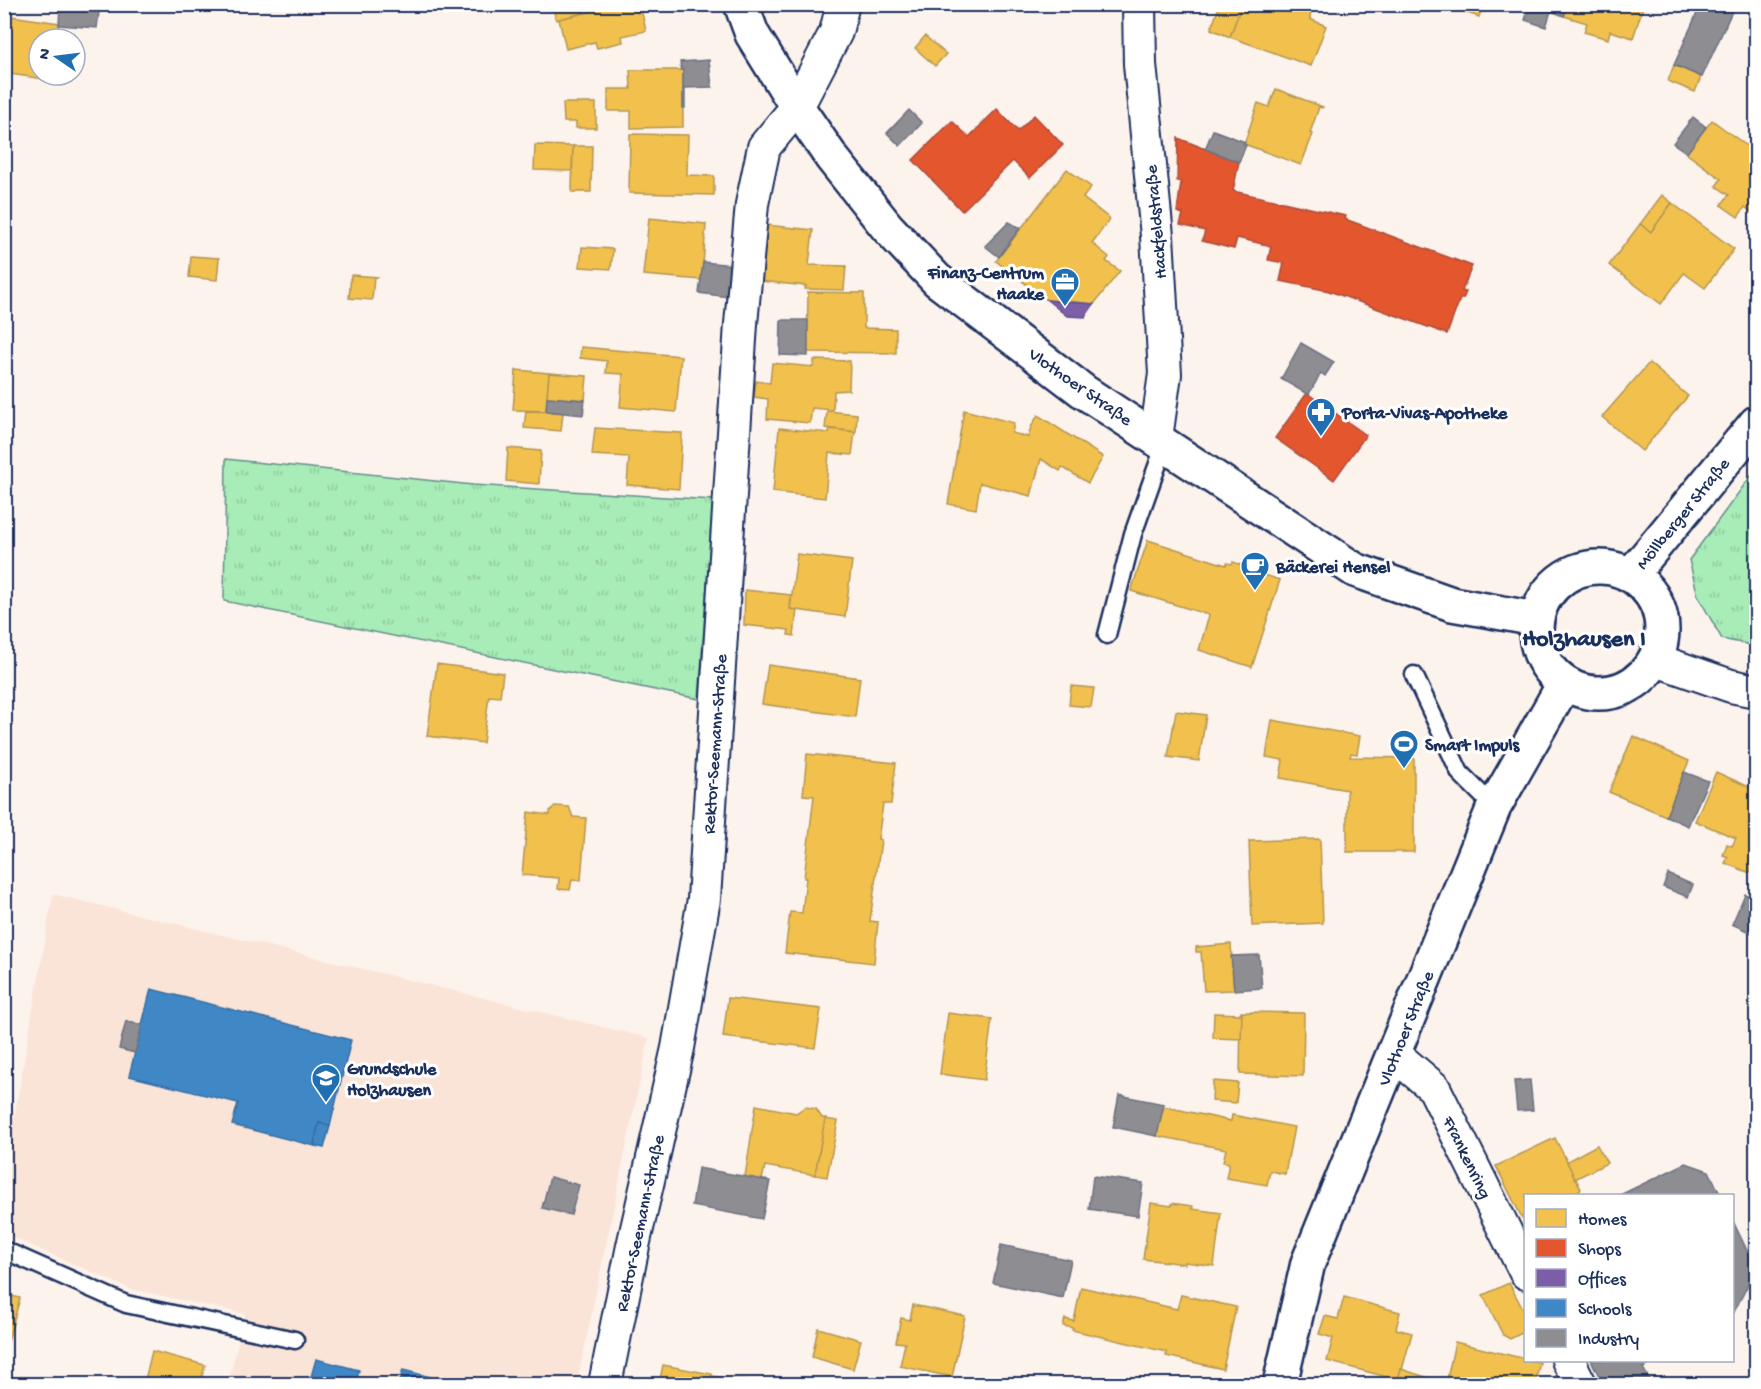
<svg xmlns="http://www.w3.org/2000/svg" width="1761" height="1389" font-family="'Gochi Hand',sans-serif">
<defs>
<pattern id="grass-tufts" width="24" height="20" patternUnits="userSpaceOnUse" patternTransform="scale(1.5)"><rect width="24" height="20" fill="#a8ecb7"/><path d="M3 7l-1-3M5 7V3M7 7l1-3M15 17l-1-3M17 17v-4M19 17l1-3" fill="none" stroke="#90cba0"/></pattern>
</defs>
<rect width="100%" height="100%" fill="#fdf3ed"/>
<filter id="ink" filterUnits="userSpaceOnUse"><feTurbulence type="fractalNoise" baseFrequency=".0167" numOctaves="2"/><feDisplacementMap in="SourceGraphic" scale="12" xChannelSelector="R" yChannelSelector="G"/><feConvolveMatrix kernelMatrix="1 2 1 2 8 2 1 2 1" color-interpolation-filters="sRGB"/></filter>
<g filter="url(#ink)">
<path fill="#fae4d7" d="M 53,894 L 649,1038 L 577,1384 L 228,1384 L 245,1314 L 130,1289 L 5,1234 L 5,1170 Z"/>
<g fill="url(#grass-tufts)" stroke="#628e8a" stroke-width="1.5">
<path d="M 226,459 L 473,485 L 713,500 L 699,699 L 224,601 Z"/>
<path d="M 1756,469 L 1756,646 L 1722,639 L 1698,596 L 1689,560 Z"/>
</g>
<g fill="#f2c14e" stroke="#b29553" stroke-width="1.5">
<path d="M 552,4 L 582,4 L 584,13 L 556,20 Z"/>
<path d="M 588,4 L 640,4 L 646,31 L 622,36 L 623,42 L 597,48 L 595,42 L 566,49 L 559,19 L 590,12 Z"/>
<path d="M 1220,4 L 1242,4 L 1230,37 L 1211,29 Z"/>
<path d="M 1242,4 L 1292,4 L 1311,8 L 1310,19 L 1326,26 L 1311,66 L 1230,37 Z"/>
<path d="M 1441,4 L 1483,4 L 1479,17 Z"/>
<path d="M 1568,4 L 1644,4 L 1633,38 L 1610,31 L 1608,39 L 1584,32 L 1587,23 L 1564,16 Z"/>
<path d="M 4,15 L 59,23 L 57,39 L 39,39 L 39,75 L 43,75 L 43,79 L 4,73 Z"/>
<path d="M 925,36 L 946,54 L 935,66 L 915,48 Z"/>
<path d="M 1674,65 L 1701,77 L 1695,92 L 1668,81 Z"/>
<path d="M 630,70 L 683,70 L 683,127 L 631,128 L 631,111 L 608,111 L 608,89 L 631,89 Z"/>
<path d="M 1276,89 L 1323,107 L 1322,108 L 1319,107 L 1310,133 L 1313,134 L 1301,165 L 1244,144 L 1258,103 L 1269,107 Z"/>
<path d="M 563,103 L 596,103 L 596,128 L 576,128 L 576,122 L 564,122 Z"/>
<path d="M 1712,120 L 1747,146 L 1752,139 L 1756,143 L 1756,216 L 1745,207 L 1738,217 L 1721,205 L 1729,195 L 1716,186 L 1721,179 L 1686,153 Z"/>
<path d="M 630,134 L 688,135 L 687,175 L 714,176 L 714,195 L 629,193 Z"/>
<path d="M 535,145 L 573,146 L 572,171 L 534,170 Z"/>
<path d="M 573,146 L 592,146 L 591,192 L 572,192 Z"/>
<path d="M 1067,169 L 1091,187 L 1083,198 L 1110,219 L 1092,243 L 1109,257 L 1106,261 L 1120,271 L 1094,304 L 1047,300 L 996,261 Z"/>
<path d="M 1662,195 L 1672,203 L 1651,232 L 1640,224 Z"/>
<path d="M 1672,203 L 1734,249 L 1705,288 L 1684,273 L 1661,304 L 1609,265 L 1640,224 L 1651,232 Z"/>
<path d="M 649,218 L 706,224 L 702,280 L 643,275 Z"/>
<path d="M 766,225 L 813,230 L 809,265 L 846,266 L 844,290 L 805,289 L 806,286 L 760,281 Z"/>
<path d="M 582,247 L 613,249 L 611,269 L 580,267 Z"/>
<path d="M 191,256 L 219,258 L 217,280 L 189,277 Z"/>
<path d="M 351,275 L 379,277 L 374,277 L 372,300 L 349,298 Z"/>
<path d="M 808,292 L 864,293 L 864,328 L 896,329 L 896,353 L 807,352 Z"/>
<path d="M 581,347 L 681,356 L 676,412 L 620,407 L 623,374 L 606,373 L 607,361 L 580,358 Z"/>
<path d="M 814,360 L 850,361 L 849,390 L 834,391 L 833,410 L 812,408 L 810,423 L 767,419 L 768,399 L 754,397 L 756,381 L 770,383 L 772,363 L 814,367 Z"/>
<path d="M 1649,363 L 1688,396 L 1642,451 L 1602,417 Z"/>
<path d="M 516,370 L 549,373 L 546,411 L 513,410 Z"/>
<path d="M 549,373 L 587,376 L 585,400 L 547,397 Z"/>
<path d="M 964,410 L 1014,423 L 1012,433 L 1028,437 L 1031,427 L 1038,415 L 1103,457 L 1088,483 L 1062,467 L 1060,471 L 1041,459 L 1031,496 L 980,483 L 976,509 L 948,504 Z"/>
<path d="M 526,411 L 563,412 L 561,431 L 524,428 Z"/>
<path d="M 827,411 L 857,414 L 856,432 L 825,428 Z"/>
<path d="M 595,428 L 682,433 L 679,489 L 627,485 L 629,457 L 592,455 Z"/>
<path d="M 779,428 L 829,433 L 830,429 L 855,432 L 852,455 L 829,453 L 825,498 L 773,492 Z"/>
<path d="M 508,448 L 541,451 L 539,484 L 506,481 Z"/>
<path d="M 1148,540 L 1226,565 L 1227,563 L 1232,564 L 1233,562 L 1247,567 L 1246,569 L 1280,580 L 1252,667 L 1199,650 L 1209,615 L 1131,591 Z"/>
<path d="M 797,554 L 852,561 L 845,617 L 790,609 Z"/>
<path d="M 745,590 L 791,595 L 790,609 L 797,610 L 794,636 L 788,635 L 789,630 L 744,625 Z"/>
<path d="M 437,664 L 503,673 L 500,697 L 489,696 L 483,743 L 427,736 Z"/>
<path d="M 768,665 L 860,678 L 855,717 L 762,704 Z"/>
<path d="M 1071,686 L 1094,688 L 1091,707 L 1069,705 Z"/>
<path d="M 1176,711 L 1206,715 L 1199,761 L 1168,757 Z"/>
<path d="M 1272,720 L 1360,736 L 1357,754 L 1351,753 L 1350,757 L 1414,758 L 1414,852 L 1347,852 L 1347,790 L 1280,778 L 1283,760 L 1266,757 Z"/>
<path d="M 1633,736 L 1689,761 L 1666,816 L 1609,792 Z"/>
<path d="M 807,754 L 896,763 L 891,804 L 883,804 L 878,839 L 881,840 L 870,921 L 878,922 L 874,963 L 785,953 L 790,912 L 802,913 L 806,878 L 804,878 L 814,796 L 803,795 Z"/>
<path d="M 1716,772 L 1756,790 L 1756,859 L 1750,873 L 1725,863 L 1728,857 L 1723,855 L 1727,844 L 1732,846 L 1736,838 L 1695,821 Z"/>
<path d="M 555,806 L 569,807 L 573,817 L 586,818 L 581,880 L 572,879 L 570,890 L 558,889 L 559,878 L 522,875 L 528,812 L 550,815 L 550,811 Z"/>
<path d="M 1320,839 L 1323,923 L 1252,926 L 1249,841 Z"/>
<path d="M 1231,944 L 1234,990 L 1204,991 L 1201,952 L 1196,952 L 1196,947 Z"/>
<path d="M 728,998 L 821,1009 L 815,1048 L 723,1037 Z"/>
<path d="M 1241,1012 L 1304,1013 L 1303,1076 L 1240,1074 Z"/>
<path d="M 948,1013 L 992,1019 L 984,1080 L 940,1074 Z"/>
<path d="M 1214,1013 L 1242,1014 L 1241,1039 L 1213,1038 Z"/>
<path d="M 1213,1081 L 1238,1083 L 1236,1103 L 1212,1101 Z"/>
<path d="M 756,1105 L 796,1113 L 805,1107 L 816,1109 L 822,1118 L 826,1118 L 815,1175 L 765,1166 L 762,1180 L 745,1177 Z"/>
<path d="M 1162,1106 L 1231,1121 L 1232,1115 L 1294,1127 L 1285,1174 L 1270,1171 L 1267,1185 L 1226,1178 L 1229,1163 L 1223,1162 L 1226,1149 L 1157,1136 Z"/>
<path d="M 825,1119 L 838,1121 L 827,1177 L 815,1175 Z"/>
<path d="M 1555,1138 L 1581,1189 L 1569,1196 L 1526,1196 L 1526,1217 L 1522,1218 L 1496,1166 Z"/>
<path d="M 1597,1145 L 1607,1163 L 1575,1179 L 1567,1161 Z"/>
<path d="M 1151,1203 L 1172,1206 L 1172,1203 L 1193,1206 L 1192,1209 L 1221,1213 L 1214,1266 L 1185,1262 L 1185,1264 L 1143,1259 Z"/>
<path d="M 1509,1283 L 1526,1315 L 1526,1331 L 1510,1339 L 1503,1335 L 1483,1295 Z"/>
<path d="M 1081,1287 L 1177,1309 L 1181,1295 L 1236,1307 L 1223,1369 L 1166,1356 L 1167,1352 L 1072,1330 L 1073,1328 L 1063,1326 L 1065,1319 L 1074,1321 Z"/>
<path d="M 4,1294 L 20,1298 L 7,1345 L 4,1344 Z"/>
<path d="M 1344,1297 L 1400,1312 L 1396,1329 L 1412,1333 L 1402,1370 L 1401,1369 L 1398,1380 L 1327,1361 L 1333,1338 L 1319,1334 L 1325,1316 L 1338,1319 Z"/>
<path d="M 913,1305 L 965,1316 L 952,1377 L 900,1366 L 905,1343 L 896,1342 L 901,1318 L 910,1320 Z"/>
<path d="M 818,1328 L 861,1340 L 853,1369 L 812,1357 Z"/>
<path d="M 1455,1342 L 1526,1359 L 1526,1360 L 1540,1362 L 1535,1384 L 1446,1384 Z"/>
<path d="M 152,1351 L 205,1365 L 200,1384 L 144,1384 Z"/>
<path d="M 663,1365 L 712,1374 L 711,1384 L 659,1384 Z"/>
<path d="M 1401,1369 L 1435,1380 L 1434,1384 L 1396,1384 Z"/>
<path d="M 712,1376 L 761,1384 L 711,1384 Z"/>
</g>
<g fill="#e4572e" stroke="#a84b3c" stroke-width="1.5">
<path d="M 997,109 L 1018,131 L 1034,115 L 1063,145 L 1030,178 L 1013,161 L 962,211 L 913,160 L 952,121 L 969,137 Z"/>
<path d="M 1178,138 L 1239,162 L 1233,191 L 1346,216 L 1345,219 L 1472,266 L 1462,291 L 1466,292 L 1463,299 L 1460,299 L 1447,334 L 1329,291 L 1280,281 L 1284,263 L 1268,260 L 1271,246 L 1237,238 L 1234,249 L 1202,241 L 1205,231 L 1180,225 L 1183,214 L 1177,212 L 1181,182 L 1177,181 Z"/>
<path d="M 1307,393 L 1366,435 L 1334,480 L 1275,438 Z"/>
</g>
<path fill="#7b5ea7" stroke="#5e5091" stroke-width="1.5" d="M 1047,300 L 1094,304 L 1085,317 L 1067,316 Z"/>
<g fill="#3f88c5" stroke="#346da6" stroke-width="1.5">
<path d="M 151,989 L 351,1040 L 330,1126 L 319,1123 L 314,1143 L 315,1143 L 315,1146 L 232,1125 L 238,1103 L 129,1076 Z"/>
<path d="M 319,1123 L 330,1126 L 324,1148 L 315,1146 L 315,1143 L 314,1143 Z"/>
<path d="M 316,1359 L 359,1370 L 356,1384 L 309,1384 Z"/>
<path d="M 403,1370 L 458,1384 L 399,1384 Z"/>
</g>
<g fill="#8d8d92" stroke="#6b7182" stroke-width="1.5">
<path d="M 60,4 L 100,4 L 97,28 L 59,25 Z"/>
<path d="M 1530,4 L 1568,4 L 1564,16 L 1551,11 L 1546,27 L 1525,20 Z"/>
<path d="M 1701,4 L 1730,4 L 1734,7 L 1702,77 L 1674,65 Z"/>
<path d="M 709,60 L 712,87 L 685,88 L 685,108 L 683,109 L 683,70 L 681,70 L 680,62 Z"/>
<path d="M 909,110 L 922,123 L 900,146 L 887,133 Z"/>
<path d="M 1693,117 L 1706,127 L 1687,153 L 1673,143 Z"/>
<path d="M 1213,130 L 1245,142 L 1244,144 L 1246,145 L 1239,162 L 1205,149 Z"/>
<path d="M 1009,222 L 1020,228 L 999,257 L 985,246 Z"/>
<path d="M 703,262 L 733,265 L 728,297 L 699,293 Z"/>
<path d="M 781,320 L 808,320 L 808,356 L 780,355 Z"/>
<path d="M 1301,343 L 1334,362 L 1325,376 L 1321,373 L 1309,394 L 1307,394 L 1281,379 Z"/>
<path d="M 547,397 L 585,400 L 583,415 L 546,411 Z"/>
<path d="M 1684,772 L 1708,781 L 1688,826 L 1666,816 Z"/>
<path d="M 1668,874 L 1693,885 L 1688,897 L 1663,887 Z"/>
<path d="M 1745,894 L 1756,899 L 1756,935 L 1732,924 Z"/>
<path d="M 1259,955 L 1262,988 L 1234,990 L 1231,956 Z"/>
<path d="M 126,1021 L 142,1025 L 135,1053 L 119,1049 Z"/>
<path d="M 1530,1080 L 1533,1110 L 1517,1111 L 1514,1081 Z"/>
<path d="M 1119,1095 L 1164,1104 L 1157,1136 L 1113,1127 Z"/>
<path d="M 1686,1163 L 1709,1171 L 1721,1196 L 1618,1196 Z"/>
<path d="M 698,1168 L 770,1181 L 762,1219 L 692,1206 Z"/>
<path d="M 1093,1176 L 1143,1183 L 1138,1216 L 1089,1209 Z"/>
<path d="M 550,1177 L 579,1185 L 571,1215 L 542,1208 Z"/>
<path d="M 1732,1219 L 1756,1269 L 1732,1316 Z"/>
<path d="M 1001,1245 L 1071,1260 L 1063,1298 L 993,1283 Z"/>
<path d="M 1591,1360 L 1659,1360 L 1643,1368 L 1652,1384 L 1603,1384 Z"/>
</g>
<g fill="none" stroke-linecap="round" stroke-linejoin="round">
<g stroke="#1b2f5e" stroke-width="21">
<g id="service">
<path d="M 1107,635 L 1133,534 L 1165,444"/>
<path d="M 1414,675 L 1460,773 L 1494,807"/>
<path d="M 4,1250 L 126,1304 L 295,1340"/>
</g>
</g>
<g stroke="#1b2f5e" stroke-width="36">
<g id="minor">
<path d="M 1139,4 L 1140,64 L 1157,236 L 1165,374 L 1156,438"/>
<path d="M 1656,660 L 1731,686 L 1756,691"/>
<path d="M 1394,1054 L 1434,1088 L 1526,1273"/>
<path d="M 1568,1360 L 1580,1384"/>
<path d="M 605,1384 L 633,1246 L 678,1048 L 704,899 L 741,324 L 752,204 L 764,147 L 797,107 L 836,32 L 843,4"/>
</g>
</g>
<g stroke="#1b2f5e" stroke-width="38">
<g id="tertiary">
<path d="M 741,4 L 752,34 L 797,107 L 832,158 L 887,227 L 937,280 L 1083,391 L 1355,570 L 1452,604 L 1536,619"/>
<circle cx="1599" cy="630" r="63"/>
<path d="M 1631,575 L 1756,423"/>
<path d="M 1280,1384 L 1308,1263 L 1494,807 L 1564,684"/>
</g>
</g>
<use href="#service" stroke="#fff" stroke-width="16"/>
<use href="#minor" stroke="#fff" stroke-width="32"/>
<use href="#tertiary" stroke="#fff" stroke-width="33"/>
</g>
</g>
<defs>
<g id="office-pin" transform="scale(1.5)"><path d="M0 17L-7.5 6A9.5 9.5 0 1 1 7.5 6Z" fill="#1f6fb2" stroke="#fff"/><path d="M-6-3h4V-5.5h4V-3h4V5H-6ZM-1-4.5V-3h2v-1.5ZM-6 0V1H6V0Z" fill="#fff"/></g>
<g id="pharmacy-pin" transform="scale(1.5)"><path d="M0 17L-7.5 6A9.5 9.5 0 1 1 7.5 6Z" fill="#1f6fb2" stroke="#fff"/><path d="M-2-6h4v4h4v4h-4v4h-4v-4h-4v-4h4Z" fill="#fff"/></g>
<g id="cafe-pin" transform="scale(1.5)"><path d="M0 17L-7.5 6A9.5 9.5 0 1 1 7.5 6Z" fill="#1f6fb2" stroke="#fff"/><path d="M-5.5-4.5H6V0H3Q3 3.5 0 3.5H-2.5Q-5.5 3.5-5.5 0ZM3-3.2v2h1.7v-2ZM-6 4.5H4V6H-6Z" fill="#fff"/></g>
<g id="stadium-pin" transform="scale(1.5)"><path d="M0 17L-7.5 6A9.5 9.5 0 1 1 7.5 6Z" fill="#1f6fb2" stroke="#fff"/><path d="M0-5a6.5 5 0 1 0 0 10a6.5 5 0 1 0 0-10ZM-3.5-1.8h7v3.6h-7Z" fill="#fff"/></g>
<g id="school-pin" transform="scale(1.5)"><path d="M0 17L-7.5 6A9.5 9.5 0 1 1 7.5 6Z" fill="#1f6fb2" stroke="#fff"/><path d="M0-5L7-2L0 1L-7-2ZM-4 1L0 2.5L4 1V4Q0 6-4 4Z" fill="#fff"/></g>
</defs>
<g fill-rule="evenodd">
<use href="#office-pin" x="1065" y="282"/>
<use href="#pharmacy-pin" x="1321" y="412"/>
<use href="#cafe-pin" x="1255" y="566"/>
<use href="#stadium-pin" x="1404" y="744"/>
<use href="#school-pin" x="326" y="1078"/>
</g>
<g text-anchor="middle" stroke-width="6" stroke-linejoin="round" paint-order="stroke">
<g font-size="18" fill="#1b2f5e" stroke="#fff">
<text transform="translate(1155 222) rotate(-95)" y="6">Hackfeldstraße</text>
<text transform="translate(1081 386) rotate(35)" y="6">Vlothoer Straße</text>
<text transform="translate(1682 513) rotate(-51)" y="6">Möllberger Straße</text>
<text transform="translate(714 744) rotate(-86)" y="6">Rektor-Seemann-Straße</text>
<text transform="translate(1405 1028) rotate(-68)" y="6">Vlothoer Straße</text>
<text transform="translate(1468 1157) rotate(64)" y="6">Frankenring</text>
<text transform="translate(639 1223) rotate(-78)" y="6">Rektor-Seemann-Straße</text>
</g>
<g font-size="18" font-weight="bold" fill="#1b2f5e" stroke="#fff" text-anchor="start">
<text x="1044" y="278" text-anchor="end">Finanz-Centrum<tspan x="1044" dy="21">Haake</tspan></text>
<text x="1342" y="418">Porta-Vivas-Apotheke</text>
<text x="1276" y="572">Bäckerei Hensel</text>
<text x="1425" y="750">Smart Impuls</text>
<text x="347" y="1074">Grundschule<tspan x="347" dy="21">Holzhausen</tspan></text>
</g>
<g font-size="24" font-weight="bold" fill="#1b2f5e" stroke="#fff">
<text x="1584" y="645">Holzhausen I</text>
</g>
</g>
<rect width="1761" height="1389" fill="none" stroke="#fff" stroke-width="24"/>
<rect x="12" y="12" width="1737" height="1365" fill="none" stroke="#1b2f5e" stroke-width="2" filter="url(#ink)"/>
<rect x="1524" y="1194" width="210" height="168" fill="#ffffff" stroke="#a4acbf" stroke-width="1.5"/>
<rect x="1536" y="1209" width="30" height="18" fill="#f2c14e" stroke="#a4acbf" stroke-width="1.5"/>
<text x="1578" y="1224" font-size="18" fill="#1b2f5e">Homes</text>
<rect x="1536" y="1239" width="30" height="18" fill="#e4572e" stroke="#a4acbf" stroke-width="1.5"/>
<text x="1578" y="1254" font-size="18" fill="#1b2f5e">Shops</text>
<rect x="1536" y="1269" width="30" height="18" fill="#7b5ea7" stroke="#a4acbf" stroke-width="1.5"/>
<text x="1578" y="1284" font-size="18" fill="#1b2f5e">Offices</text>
<rect x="1536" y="1299" width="30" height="18" fill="#3f88c5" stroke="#a4acbf" stroke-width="1.5"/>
<text x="1578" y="1314" font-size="18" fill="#1b2f5e">Schools</text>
<rect x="1536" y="1329" width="30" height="18" fill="#8d8d92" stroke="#a4acbf" stroke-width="1.5"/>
<text x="1578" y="1344" font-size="18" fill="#1b2f5e">Industry</text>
<g transform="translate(57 57) rotate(284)"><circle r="28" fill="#ffffff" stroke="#a4acbf" stroke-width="1.5"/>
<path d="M0-4.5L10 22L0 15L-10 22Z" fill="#1f6fb2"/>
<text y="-9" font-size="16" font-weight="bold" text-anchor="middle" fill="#1b2f5e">N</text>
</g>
</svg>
